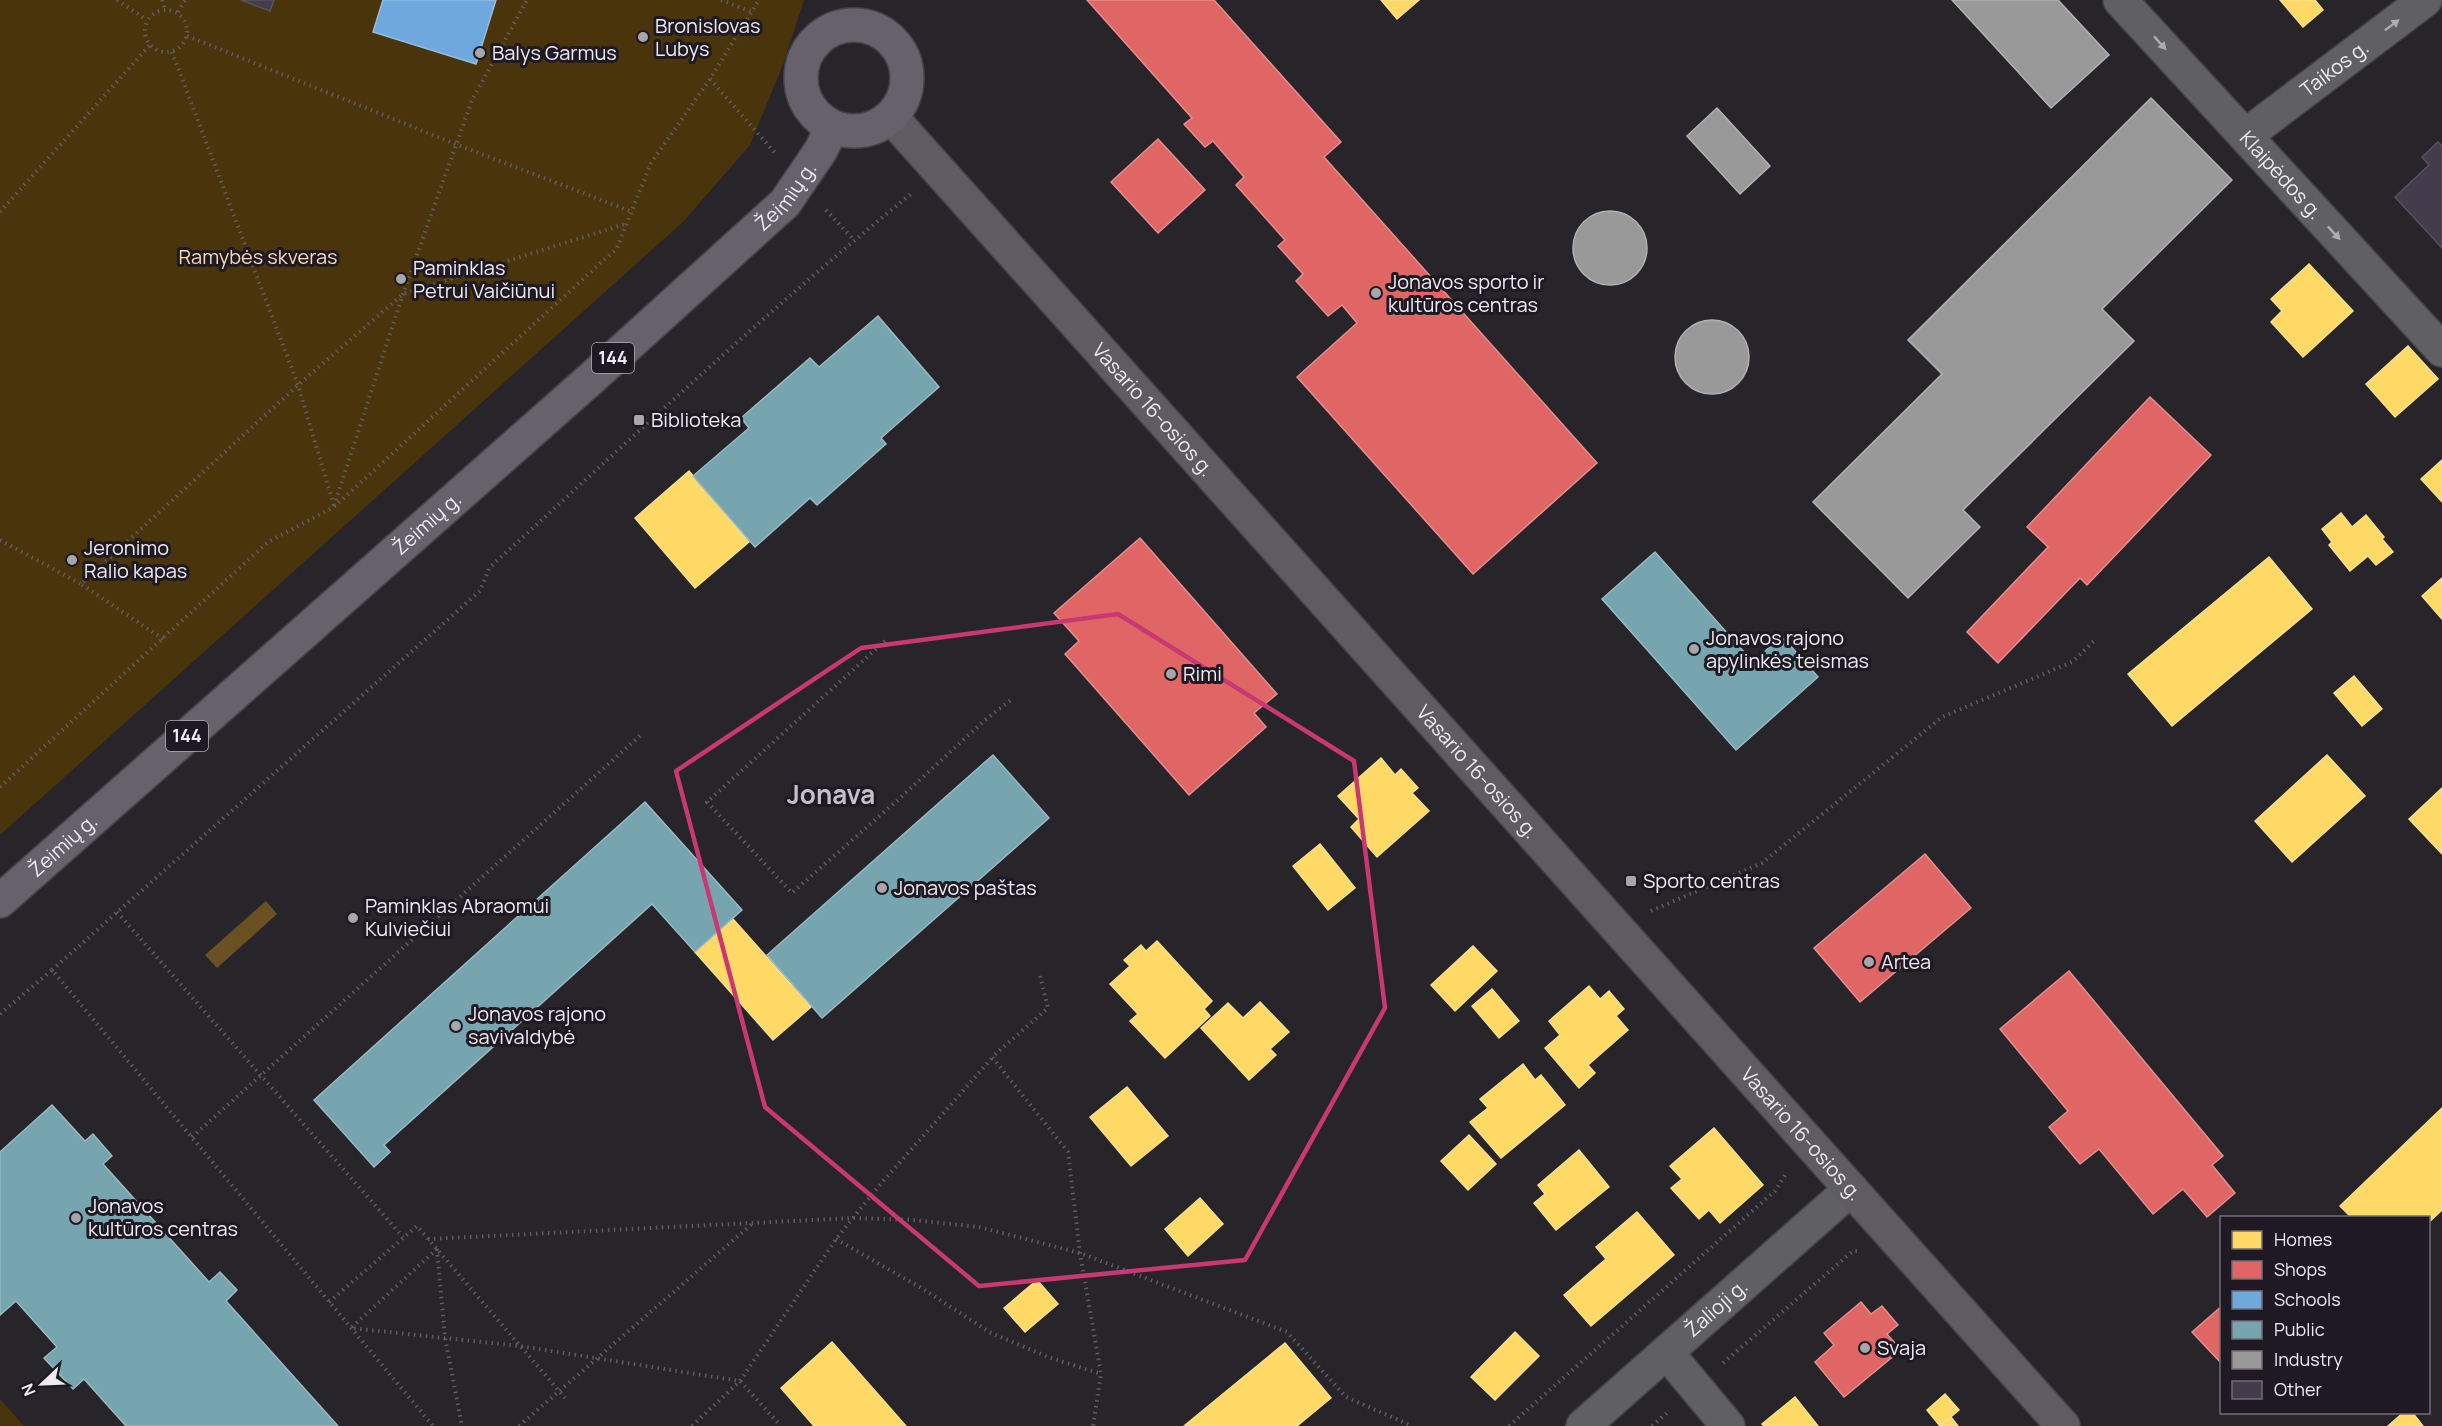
<svg xmlns="http://www.w3.org/2000/svg" width="2442" height="1426" font-family="Manrope,sans-serif">
<rect width="100%" height="100%" fill="#27252a"/>
<g fill="#4a340b">
<path d="M 0,0 L 804,0 L 784,62 L 750,145 L 684,221 L 0,835 Z"/>
<path d="M 0,1399 L 24,1426 L 0,1426 Z"/>
</g>
<path fill="#6b5023" d="M 266,901 L 277,914 L 217,968 L 205,955 Z"/>
<g fill="#ffd966" stroke="#fade90" stroke-width="1.5">
<path d="M 1381,0 L 1419,0 L 1397,19 Z"/>
<path d="M 2280,0 L 2315,0 L 2323,10 L 2303,27 Z"/>
<path d="M 2309,264 L 2353,311 L 2303,357 L 2271,322 L 2282,311 L 2271,299 Z"/>
<path d="M 2408,346 L 2438,379 L 2395,417 L 2366,384 Z"/>
<path d="M 2442,460 L 2442,502 L 2421,479 Z"/>
<path d="M 689,471 L 749,542 L 695,588 L 635,518 Z"/>
<path d="M 2341,513 L 2352,527 L 2366,515 L 2384,537 L 2382,539 L 2393,552 L 2376,565 L 2368,556 L 2350,571 L 2329,545 L 2332,542 L 2322,529 Z"/>
<path d="M 2269,557 L 2312,609 L 2172,726 L 2128,674 Z"/>
<path d="M 2442,578 L 2442,619 L 2422,596 Z"/>
<path d="M 2354,676 L 2382,709 L 2362,726 L 2334,693 Z"/>
<path d="M 2327,755 L 2365,796 L 2292,862 L 2255,821 Z"/>
<path d="M 1381,758 L 1395,775 L 1401,769 L 1418,788 L 1412,793 L 1429,811 L 1377,857 L 1351,827 L 1359,819 L 1338,796 Z"/>
<path d="M 2442,788 L 2442,854 L 2409,819 Z"/>
<path d="M 1320,844 L 1355,888 L 1328,910 L 1293,866 Z"/>
<path d="M 733,919 L 811,1007 L 773,1040 L 695,952 Z"/>
<path d="M 1157,941 L 1212,1001 L 1204,1009 L 1210,1016 L 1165,1058 L 1130,1021 L 1138,1014 L 1110,984 L 1130,966 L 1124,960 L 1141,945 L 1146,951 Z"/>
<path d="M 1473,946 L 1497,971 L 1455,1011 L 1431,985 Z"/>
<path d="M 1589,986 L 1600,999 L 1609,991 L 1624,1009 L 1616,1016 L 1628,1030 L 1588,1065 L 1595,1073 L 1579,1088 L 1545,1048 L 1560,1035 L 1549,1021 Z"/>
<path d="M 1492,989 L 1519,1021 L 1499,1038 L 1472,1006 Z"/>
<path d="M 1260,1002 L 1289,1032 L 1270,1049 L 1276,1055 L 1249,1080 L 1201,1028 L 1228,1003 L 1243,1018 Z"/>
<path d="M 1523,1064 L 1535,1080 L 1541,1075 L 1565,1105 L 1501,1158 L 1470,1122 L 1488,1108 L 1480,1099 Z"/>
<path d="M 1127,1087 L 1168,1136 L 1131,1166 L 1090,1117 Z"/>
<path d="M 2442,1108 L 2442,1210 L 2428,1223 L 2428,1218 L 2352,1218 L 2340,1206 Z"/>
<path d="M 1714,1128 L 1763,1185 L 1720,1223 L 1709,1210 L 1699,1219 L 1671,1188 L 1682,1179 L 1670,1166 Z"/>
<path d="M 1469,1135 L 1496,1164 L 1468,1190 L 1441,1161 Z"/>
<path d="M 1579,1150 L 1609,1187 L 1556,1230 L 1534,1203 L 1545,1194 L 1538,1185 Z"/>
<path d="M 1200,1198 L 1223,1224 L 1188,1256 L 1165,1229 Z"/>
<path d="M 1637,1212 L 1674,1255 L 1591,1326 L 1564,1295 L 1606,1259 L 1596,1247 Z"/>
<path d="M 1037,1280 L 1058,1304 L 1025,1332 L 1004,1308 Z"/>
<path d="M 1515,1332 L 1539,1356 L 1495,1400 L 1471,1377 Z"/>
<path d="M 832,1342 L 906,1426 L 814,1426 L 781,1388 Z"/>
<path d="M 1285,1343 L 1331,1398 L 1297,1426 L 1184,1426 Z"/>
<path d="M 1945,1394 L 1959,1410 L 1940,1426 L 1927,1410 Z"/>
<path d="M 1795,1397 L 1818,1426 L 1764,1426 L 1762,1424 Z"/>
<path d="M 2404,1412 L 2412,1412 L 2423,1426 L 2388,1426 Z"/>
<path d="M 1951,1417 L 1958,1426 L 1940,1426 Z"/>
</g>
<g fill="#e06666" stroke="#e48e90" stroke-width="1.5">
<path d="M 1087,0 L 1214,0 L 1341,142 L 1324,157 L 1597,463 L 1473,574 L 1297,377 L 1357,323 L 1342,305 L 1328,316 L 1296,281 L 1303,274 L 1278,246 L 1285,240 L 1236,185 L 1244,177 L 1213,141 L 1205,147 L 1184,124 L 1192,118 Z"/>
<path d="M 1158,139 L 1205,190 L 1158,233 L 1111,182 Z"/>
<path d="M 2150,397 L 2211,455 L 2087,585 L 2080,578 L 1998,663 L 1967,632 L 2048,547 L 2027,527 Z"/>
<path d="M 1140,538 L 1277,694 L 1254,713 L 1266,727 L 1189,795 L 1065,654 L 1079,641 L 1054,613 Z"/>
<path d="M 1925,854 L 1971,908 L 1860,1002 L 1814,948 Z"/>
<path d="M 2069,971 L 2223,1156 L 2212,1165 L 2235,1193 L 2207,1217 L 2183,1189 L 2153,1214 L 2099,1149 L 2080,1164 L 2049,1127 L 2068,1111 L 2000,1029 Z"/>
<path d="M 1861,1302 L 1871,1314 L 1882,1306 L 1898,1325 L 1887,1334 L 1901,1350 L 1844,1397 L 1815,1362 L 1834,1345 L 1824,1333 Z"/>
<path d="M 2222,1306 L 2222,1364 L 2192,1332 Z"/>
</g>
<path fill="#6fa8dc" stroke="#95bce2" stroke-width="1.5" d="M 383,0 L 496,0 L 476,64 L 373,32 Z"/>
<g fill="#76a5af" stroke="#9abac3" stroke-width="1.5">
<path d="M 878,316 L 939,387 L 881,438 L 886,444 L 817,505 L 810,498 L 755,547 L 693,476 L 749,428 L 741,418 L 810,358 L 819,367 Z"/>
<path d="M 1655,552 L 1753,662 L 1782,636 L 1818,677 L 1736,750 L 1602,599 Z"/>
<path d="M 993,755 L 1049,818 L 822,1018 L 767,955 Z"/>
<path d="M 645,802 L 742,910 L 695,952 L 652,904 L 384,1145 L 390,1152 L 374,1167 L 314,1100 Z"/>
<path d="M 52,1105 L 85,1141 L 93,1134 L 112,1156 L 103,1164 L 209,1282 L 220,1272 L 237,1290 L 226,1301 L 338,1426 L 126,1426 L 84,1379 L 73,1389 L 44,1358 L 57,1347 L 16,1301 L 0,1315 L 0,1152 Z"/>
</g>
<g fill="#999" stroke="#b2b2b3" stroke-width="1.5">
<path d="M 1952,0 L 2058,0 L 2109,55 L 2051,108 Z"/>
<path d="M 2151,98 L 2232,180 L 2102,309 L 2134,341 L 1963,510 L 1980,527 L 1908,598 L 1813,502 L 1942,374 L 1908,340 Z"/>
<path d="M 1717,108 L 1770,166 L 1740,194 L 1687,136 Z"/>
<circle cx="1610" cy="248" r="37"/>
<circle cx="1712" cy="357" r="37"/>
</g>
<g fill="#443b4c" stroke="#565458" stroke-width="1.5">
<path d="M 241,0 L 274,0 L 270,11 Z"/>
<path d="M 2438,142 L 2442,146 L 2442,248 L 2395,197 L 2429,165 L 2422,157 Z"/>
</g>
<g fill="none" stroke-linecap="round" stroke-linejoin="round">
<g stroke="#444347" stroke-width="36">
<g id="minor">
<path id="s1" d="M 2120,0 L 2442,350"/>
<path id="s2" d="M 2245,136 L 2425,0"/>
<path d="M 1667,1353 L 1728,1426"/>
<path id="s3" d="M 1583,1426 L 1851,1189"/>
</g>
</g>
<g stroke="#444347" stroke-width="36">
<g id="secondary">
<path id="s4" d="M 891,117 L 2063,1426"/>
</g>
</g>
<g stroke="#444347" stroke-width="36">
<g id="primary">
<circle cx="854" cy="78" r="53"/>
<path id="s5" d="M 0,901 L 594,376 L 785,203 L 821,150 L 832,127"/>
</g>
</g>
<g stroke="#5f5d61" stroke-width="4" stroke-dasharray="1.5 4.5" stroke-linecap="butt">
<path d="M 117,0 L 147,20"/>
<path d="M 162,0 L 165,9"/>
<path d="M 721,0 L 752,12"/>
<circle cx="166" cy="31" r="21"/>
<path d="M 178,12 L 185,0"/>
<path d="M 187,36 L 458,145 L 630,211"/>
<path d="M 172,52 L 298,385 L 334,506"/>
<path d="M 710,79 L 775,153"/>
<path d="M 826,210 L 854,240"/>
<path d="M 0,212 L 150,45"/>
<path d="M 334,506 L 403,294 L 472,100 L 527,0"/>
<path d="M 0,540 L 81,584"/>
<path d="M 163,639 L 81,584 L 298,385 L 403,294 L 625,224"/>
<path d="M 885,641 L 707,802 L 792,893 L 900,798 L 985,720 L 1011,700"/>
<path d="M 0,787 L 268,542 L 334,507 L 617,248 L 651,163 L 710,79 L 759,0"/>
<path d="M 1651,911 L 1762,863 L 1942,717 L 2072,662 L 2094,641"/>
<path d="M 117,912 L 403,1237"/>
<path d="M 52,970 L 480,591 L 490,567 C 629,441 765,312 911,194"/>
<path d="M 1040,976 L 1048,1008 L 992,1057 L 1068,1152 L 1080,1253 L 1101,1374 L 1093,1426"/>
<path d="M 0,1014 L 52,970 L 433,1426"/>
<path d="M 192,1137 L 643,733"/>
<path d="M 428,1239 L 854,1218 L 913,1220 L 979,1227 L 1080,1253 L 1287,1332 L 1346,1397 L 1412,1426"/>
<path d="M 836,1239 L 923,1289 L 991,1333 L 1048,1357 L 1101,1374"/>
<path d="M 437,1249 L 351,1328 L 520,1346 L 740,1381 L 779,1424 L 778,1426"/>
<path d="M 437,1249 L 445,1337 L 462,1426"/>
<path d="M 329,1302 L 417,1226 L 565,1398"/>
<path d="M 1723,1363 L 1853,1251 L 1857,1251"/>
<path d="M 519,1426 L 752,1224"/>
<path d="M 692,1426 L 740,1381 L 836,1239 L 878,1187 L 992,1058"/>
<path d="M 1509,1426 L 1775,1191 L 1787,1172"/>
<path d="M 1652,1426 L 1668,1412"/>
</g>
<use href="#minor" stroke="#605f62" stroke-width="33"/>
<use href="#secondary" stroke="#5e5b62" stroke-width="33"/>
<use href="#primary" stroke="#66616b" stroke-width="33"/>
</g>
<defs><path id="oneway-solid" d="M-6-.8H1V-3.2L6.5 0L1 3.2V.8H-6Z" transform="scale(1.5)"/></defs>
<g fill="#aeacb1">
<use href="#oneway-solid" transform="translate(2392 25) rotate(-37)"/>
<use href="#oneway-solid" transform="translate(2160 43) rotate(48)"/>
<use href="#oneway-solid" transform="translate(2334 233) rotate(47)"/>
</g>
<path fill="none" stroke="#c93872" stroke-width="4.5" stroke-linejoin="round" d="M 1118,614 L 1354,761 L 1385,1008 L 1245,1260 L 979,1286 L 765,1107 L 676,771 L 861,648 Z"/>
<g fill="#a8a6ab" stroke="#1e1922" stroke-width="2">
<circle cx="643" cy="37" r="6"/>
<circle cx="480" cy="53" r="6"/>
<circle cx="401" cy="279" r="6"/>
<circle cx="1376" cy="293" r="6"/>
<rect x="633" y="414" width="12" height="12" rx="3"/>
<circle cx="72" cy="560" r="6"/>
<circle cx="1694" cy="649" r="6"/>
<circle cx="1171" cy="674" r="6"/>
<rect x="1625" y="875" width="12" height="12" rx="3"/>
<circle cx="882" cy="888" r="6"/>
<circle cx="353" cy="918" r="6"/>
<circle cx="1869" cy="962" r="6"/>
<circle cx="456" cy="1026" r="6"/>
<circle cx="76" cy="1218" r="6"/>
<circle cx="1865" cy="1348" r="6"/>
</g>
<g text-anchor="middle" stroke-width="6" stroke-linejoin="round" paint-order="stroke">
<g fill="#1e1922" stroke="#b0acb3" stroke-width="1.5">
<rect x="592" y="343" width="42" height="30" rx="4.5"/>
<rect x="166" y="721" width="42" height="30" rx="4.5"/>
</g>
<g font-size="18" font-weight="bold" fill="#eeebf1">
<text x="613" y="364">144</text>
<text x="187" y="742">144</text>
</g>
<g font-size="20" fill="#eeebf1" stroke="#1e1922" text-anchor="start">
<text x="655" y="33">Bronislovas<tspan x="655" dy="23">Lubys</tspan></text>
<text x="492" y="60">Balys Garmus</text>
<text x="413" y="275">Paminklas<tspan x="413" dy="23">Petrui Vaičiūnui</tspan></text>
<text x="1388" y="289">Jonavos sporto ir<tspan x="1388" dy="23">kultūros centras</tspan></text>
<text x="651" y="427">Biblioteka</text>
<text x="84" y="555">Jeronimo<tspan x="84" dy="23">Ralio kapas</tspan></text>
<text x="1706" y="645">Jonavos rajono<tspan x="1706" dy="23">apylinkės teismas</tspan></text>
<text x="1183" y="681">Rimi</text>
<text x="1643" y="888">Sporto centras</text>
<text x="894" y="895">Jonavos paštas</text>
<text x="365" y="913">Paminklas Abraomui<tspan x="365" dy="23">Kulviečiui</tspan></text>
<text x="1881" y="969">Artea</text>
<text x="468" y="1021">Jonavos rajono<tspan x="468" dy="23">savivaldybė</tspan></text>
<text x="88" y="1213">Jonavos<tspan x="88" dy="23">kultūros centras</tspan></text>
<text x="1877" y="1355">Svaja</text>
</g>
<g font-size="20" fill="#eeebf1" stroke="#1e1922">
<text dy="7" stroke="none"><textPath href="#s2" startOffset="112">Taikos g.</textPath></text>
<text dy="7" stroke="none"><textPath href="#s1" startOffset="238">Klaipėdos g.</textPath></text>
<text dy="7" stroke="none"><textPath href="#s5" startOffset="1056">Žeimių g.</textPath></text>
<text dy="7" stroke="none"><textPath href="#s4" startOffset="393">Vasario 16-osios g.</textPath></text>
<text dy="7" stroke="none"><textPath href="#s5" startOffset="570">Žeimių g.</textPath></text>
<text dy="7" stroke="none"><textPath href="#s4" startOffset="879">Vasario 16-osios g.</textPath></text>
<text dy="7" stroke="none"><textPath href="#s5" startOffset="84">Žeimių g.</textPath></text>
<text dy="7" stroke="none"><textPath href="#s4" startOffset="1365">Vasario 16-osios g.</textPath></text>
<text dy="7" stroke="none"><textPath href="#s3" startOffset="178">Žalioji g.</textPath></text>
</g>
<g font-size="20" fill="#f7dab0" stroke="#1e1922">
<text x="258" y="264">Ramybės skveras</text>
</g>
<g font-size="26" font-weight="bold" fill="#c5bfcb" stroke="#1e1922">
<text x="831" y="804">Jonava</text>
</g>
</g>
<rect x="2220" y="1216" width="210" height="198" fill="#1e1922" stroke="#716d75" stroke-width="1.5"/>
<rect x="2232" y="1231" width="30" height="18" fill="#ffd966" stroke="#716d75" stroke-width="1.5"/>
<text x="2274" y="1246" font-size="18" fill="#eeebf1">Homes</text>
<rect x="2232" y="1261" width="30" height="18" fill="#e06666" stroke="#716d75" stroke-width="1.5"/>
<text x="2274" y="1276" font-size="18" fill="#eeebf1">Shops</text>
<rect x="2232" y="1291" width="30" height="18" fill="#6fa8dc" stroke="#716d75" stroke-width="1.5"/>
<text x="2274" y="1306" font-size="18" fill="#eeebf1">Schools</text>
<rect x="2232" y="1321" width="30" height="18" fill="#76a5af" stroke="#716d75" stroke-width="1.5"/>
<text x="2274" y="1336" font-size="18" fill="#eeebf1">Public</text>
<rect x="2232" y="1351" width="30" height="18" fill="#999999" stroke="#716d75" stroke-width="1.5"/>
<text x="2274" y="1366" font-size="18" fill="#eeebf1">Industry</text>
<rect x="2232" y="1381" width="30" height="18" fill="#443b4c" stroke="#716d75" stroke-width="1.5"/>
<text x="2274" y="1396" font-size="18" fill="#eeebf1">Other</text>
<g transform="translate(42 1384) rotate(247)" stroke="#1e1922" stroke-width="4.5" paint-order="stroke">
<path d="M0-4.5L10 22L0 15L-10 22Z" fill="#eeebf1"/>
<text y="-9" font-size="16" font-weight="bold" text-anchor="middle" fill="#eeebf1">N</text>
</g>
</svg>
